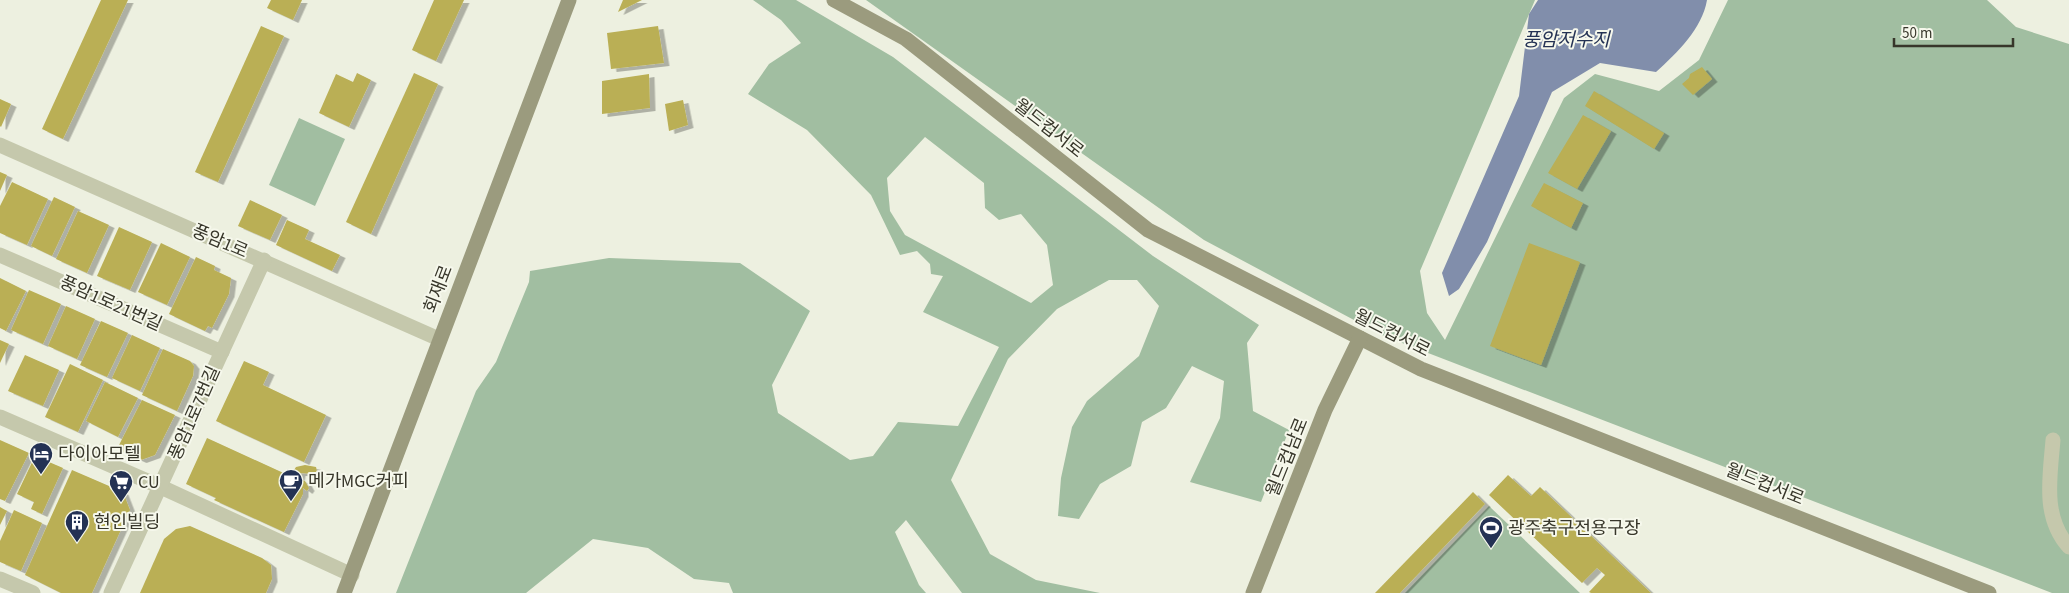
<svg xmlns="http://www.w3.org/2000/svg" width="2069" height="593" font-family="'Source Sans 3','Noto Sans KR',sans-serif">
<defs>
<filter id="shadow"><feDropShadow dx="5.5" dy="3" stdDeviation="0" flood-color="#0004"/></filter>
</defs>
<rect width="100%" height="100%" fill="#edf0e0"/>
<g fill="#a1bea1" fill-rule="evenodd">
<path d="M 753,0 L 796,0 L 893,57 L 1153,256 L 1259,325 L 1247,343 L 1253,411 L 1289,430 L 1261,502 L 1190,482 L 1220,418 L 1224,381 L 1192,366 L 1166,408 L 1142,422 L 1131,466 L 1100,484 L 1079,519 L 1058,516 L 1061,478 L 1072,427 L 1087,401 L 1139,356 L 1159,306 L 1137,280 L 1109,280 L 1057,309 L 1008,359 L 951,480 L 990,554 L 1036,580 L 1100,593 L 962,593 L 906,520 L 895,532 L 919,585 L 926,593 L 733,593 L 729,583 L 694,579 L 648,548 L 593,539 L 526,593 L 396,593 L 476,391 L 496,362 L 529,282 L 530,271 L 609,258 L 740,263 L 810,311 L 772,385 L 778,413 L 850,460 L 873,456 L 898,422 L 958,426 L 999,347 L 923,312 L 943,276 L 931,274 L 930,264 L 917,251 L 900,255 L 871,195 L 807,130 L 748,94 L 769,64 L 801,43 L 781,20 ZM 925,137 L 984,183 L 985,208 L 999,220 L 1021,214 L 1047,245 L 1053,285 L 1031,303 L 905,235 L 890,211 L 887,178 Z"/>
<path d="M 866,0 L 1535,0 L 1420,271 L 1427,313 L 1445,340 L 1564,98 L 1595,74 L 1659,91 L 1699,60 L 1728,0 L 1987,0 L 2016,27 L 2069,44 L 2069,593 L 2052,593 L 1384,336 L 1204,240 Z"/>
<path d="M 299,118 L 345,139 L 315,206 L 269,185 Z"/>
<path d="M 1489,506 L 1580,593 L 1405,593 Z"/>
</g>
<path fill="#818eab" d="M 1538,0 L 1707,0 C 1702,29 1677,53 1656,72 L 1600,63 L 1552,92 L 1487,242 L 1459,289 L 1449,296 L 1442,273 L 1519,96 L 1529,14 Z"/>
<g fill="#baaf54" filter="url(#shadow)">
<path d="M 101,0 L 128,0 L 63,139 L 42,129 Z"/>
<path d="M 271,0 L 302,0 L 293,20 L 267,8 Z"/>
<path d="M 434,0 L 464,0 L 436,61 L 412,50 Z"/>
<path d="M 623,0 L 642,0 L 618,12 Z"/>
<path d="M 261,26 L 284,36 L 218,182 L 195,172 Z"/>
<path d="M 658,26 L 664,63 L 611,69 L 607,33 Z"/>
<path d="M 1702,67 L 1712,79 L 1693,95 L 1682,84 L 1689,78 L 1690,74 Z"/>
<path d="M 357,73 L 371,80 L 349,127 L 319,113 L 336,74 L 353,82 Z"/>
<path d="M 414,73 L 438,84 L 371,234 L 346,222 Z"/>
<path d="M 649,74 L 650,108 L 602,114 L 602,81 Z"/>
<path d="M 1594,91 L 1664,133 L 1654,149 L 1585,106 Z"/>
<path d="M 0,99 L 11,104 L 1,127 L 0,126 Z"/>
<path d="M 683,100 L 688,125 L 669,131 L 665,104 Z"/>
<path d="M 1583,115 L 1611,131 L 1577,189 L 1548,173 Z"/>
<path d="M 0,172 L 7,175 L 0,191 Z"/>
<path d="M 12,182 L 48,199 L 27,245 L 0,233 L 0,206 Z"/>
<path d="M 1544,183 L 1583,203 L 1571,228 L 1531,206 Z"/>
<path d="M 54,197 L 75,207 L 52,256 L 31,246 Z"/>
<path d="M 250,200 L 282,215 L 270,240 L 238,226 Z"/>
<path d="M 78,211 L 109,225 L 87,273 L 56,259 Z"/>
<path d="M 287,220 L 309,230 L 305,239 L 340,255 L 332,271 L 276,245 Z"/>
<path d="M 119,227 L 152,242 L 130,290 L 97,276 Z"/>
<path d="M 161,243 L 190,257 L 167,305 L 138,292 Z"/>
<path d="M 1529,243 L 1580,262 L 1541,365 L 1490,346 Z"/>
<path d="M 196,257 L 215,266 L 214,270 L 231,278 L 229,294 L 212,328 L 208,326 L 205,331 L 169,314 Z"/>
<path d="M 0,278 L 26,291 L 6,331 L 0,328 Z"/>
<path d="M 29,290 L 61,304 L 43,344 L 11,330 Z"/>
<path d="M 66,306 L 95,319 L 77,359 L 48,346 Z"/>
<path d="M 101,321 L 128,333 L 107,377 L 80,365 Z"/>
<path d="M 132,335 L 160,348 L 140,391 L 112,378 Z"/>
<path d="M 0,340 L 9,344 L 0,363 Z"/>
<path d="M 163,349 L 190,361 L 194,366 L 193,376 L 177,411 L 142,395 Z"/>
<path d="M 25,355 L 59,370 L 43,406 L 8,391 Z"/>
<path d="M 244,361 L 269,372 L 263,385 L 326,415 L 304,462 L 216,421 Z"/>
<path d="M 70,364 L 103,380 L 78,432 L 45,417 Z"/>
<path d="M 105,382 L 138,398 L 118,437 L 86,421 Z"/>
<path d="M 142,400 L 175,415 L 155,455 L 141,460 L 117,449 Z"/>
<path d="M 207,438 L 290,476 L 296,467 L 305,465 L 316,467 L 317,471 L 314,474 L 300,473 L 299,479 L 305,481 L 309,488 L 307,491 L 303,488 L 303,494 L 284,532 L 214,500 L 216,498 L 186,484 Z"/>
<path d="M 0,440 L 29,453 L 5,501 L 0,499 Z"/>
<path d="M 35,456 L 63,468 L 42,514 L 31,509 L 34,502 L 17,494 Z"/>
<path d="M 72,470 L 123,492 L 130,510 L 92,593 L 61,593 L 25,575 Z"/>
<path d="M 1508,475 L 1531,496 L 1540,487 L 1651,593 L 1591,593 L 1589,592 L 1605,575 L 1597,568 L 1582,583 L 1489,495 Z"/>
<path d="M 1473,492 L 1485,504 L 1400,593 L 1375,593 Z"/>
<path d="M 0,507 L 7,511 L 0,525 Z"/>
<path d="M 14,510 L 42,523 L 21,571 L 0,562 L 0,541 Z"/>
<path d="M 190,526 L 262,558 L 271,565 L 272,579 L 266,593 L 140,593 L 164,539 L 176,529 Z"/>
</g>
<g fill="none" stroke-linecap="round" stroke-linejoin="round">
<g stroke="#c5c8ac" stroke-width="15">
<path d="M 0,145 L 439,339"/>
<path d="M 0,255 L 222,352"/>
<path d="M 0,417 L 161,487 L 352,575"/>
<path d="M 2053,440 C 2050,477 2042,517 2069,547"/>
<path d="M 0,579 L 33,593"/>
<path d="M 111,593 L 264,260"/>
</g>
<g stroke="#9b9b7e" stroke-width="15">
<path d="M 834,0 L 906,39 L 1148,230 L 1421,369 L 1989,593"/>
<path d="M 344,593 L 569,0"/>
<path d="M 1253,593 L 1325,410 L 1360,338"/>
</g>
</g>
<defs>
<g id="hotel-pin" transform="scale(1.25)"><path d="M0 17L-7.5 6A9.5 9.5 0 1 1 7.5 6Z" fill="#243254" stroke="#f6f8ec"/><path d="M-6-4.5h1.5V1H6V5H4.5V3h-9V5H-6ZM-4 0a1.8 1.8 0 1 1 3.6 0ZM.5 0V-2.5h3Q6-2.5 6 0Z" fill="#fff"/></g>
<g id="cafe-pin" transform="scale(1.25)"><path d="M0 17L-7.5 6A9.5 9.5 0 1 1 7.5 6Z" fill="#243254" stroke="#f6f8ec"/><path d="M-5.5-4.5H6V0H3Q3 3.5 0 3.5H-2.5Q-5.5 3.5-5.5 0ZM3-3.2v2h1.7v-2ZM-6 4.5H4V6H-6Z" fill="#fff"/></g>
<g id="supermarket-pin" transform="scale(1.25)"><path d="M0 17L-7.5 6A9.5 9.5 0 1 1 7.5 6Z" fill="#243254" stroke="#f6f8ec"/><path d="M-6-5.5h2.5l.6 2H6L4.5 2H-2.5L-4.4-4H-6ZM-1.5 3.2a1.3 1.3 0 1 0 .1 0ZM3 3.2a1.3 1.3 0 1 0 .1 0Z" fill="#fff"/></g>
<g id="building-pin" transform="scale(1.25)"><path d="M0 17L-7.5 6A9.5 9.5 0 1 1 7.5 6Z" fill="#243254" stroke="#f6f8ec"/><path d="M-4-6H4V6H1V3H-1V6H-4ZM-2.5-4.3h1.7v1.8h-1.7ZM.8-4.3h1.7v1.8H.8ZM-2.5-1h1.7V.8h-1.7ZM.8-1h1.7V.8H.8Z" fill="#fff"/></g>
<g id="stadium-pin" transform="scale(1.25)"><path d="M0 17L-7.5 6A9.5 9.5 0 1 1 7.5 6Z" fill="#243254" stroke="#f6f8ec"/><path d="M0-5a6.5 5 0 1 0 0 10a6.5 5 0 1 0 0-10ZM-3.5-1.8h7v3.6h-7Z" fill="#fff"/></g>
</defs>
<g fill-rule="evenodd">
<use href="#hotel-pin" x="41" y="454"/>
<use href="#cafe-pin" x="291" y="481"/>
<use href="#supermarket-pin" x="121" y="482"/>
<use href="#building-pin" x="77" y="522"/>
<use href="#stadium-pin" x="1491" y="528"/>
</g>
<g text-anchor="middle" stroke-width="4" stroke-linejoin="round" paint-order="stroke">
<g font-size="18" fill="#37362a" stroke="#f6f8ec">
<text transform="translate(1049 128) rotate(38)" y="6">월드컵서로</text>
<text transform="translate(220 241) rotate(23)" y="6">풍암1로</text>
<text transform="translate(438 289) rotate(-69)" y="6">회재로</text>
<text transform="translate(111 303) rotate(24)" y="6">풍암1로21번길</text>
<text transform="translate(1392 333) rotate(27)" y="6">월드컵서로</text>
<text transform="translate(194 413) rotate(-66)" y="6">풍암1로7번길</text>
<text transform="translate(1287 457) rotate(-68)" y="6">월드컵남로</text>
<text transform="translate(1765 484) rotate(22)" y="6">월드컵서로</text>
</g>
<g font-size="18" fill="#37362a" stroke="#f6f8ec" text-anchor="start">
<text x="58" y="460">다이아모텔</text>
<text x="308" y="487">메가MGC커피</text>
<text x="138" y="488">CU</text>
<text x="94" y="528">현인빌딩</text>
<text x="1508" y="534">광주축구전용구장</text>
</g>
<g font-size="19" font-style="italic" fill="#243254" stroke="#f6f8ec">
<text x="1566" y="46">풍암저수지</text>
</g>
</g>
<path d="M1894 38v8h119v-8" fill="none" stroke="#37362a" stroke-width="2.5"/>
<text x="1902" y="38" font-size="15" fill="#37362a" stroke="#f6f8ec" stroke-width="4" paint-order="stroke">50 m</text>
</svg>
